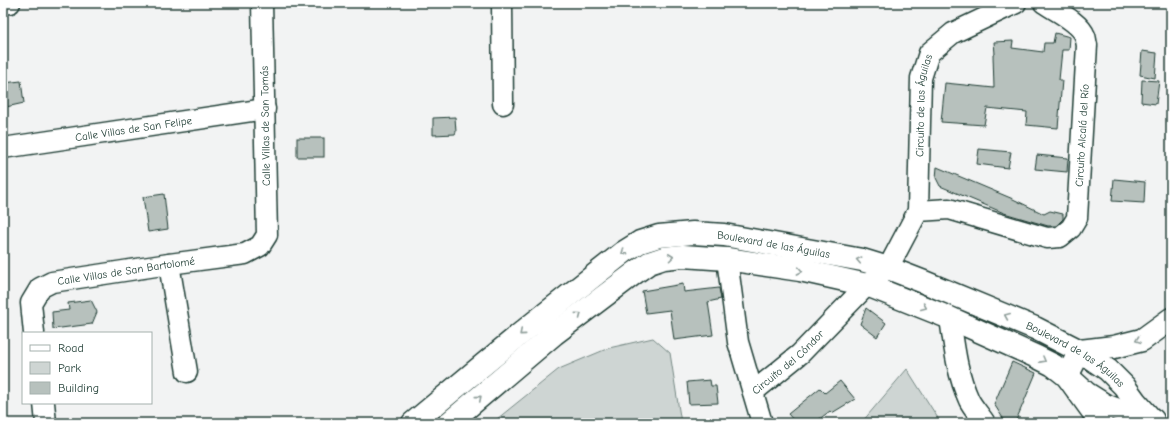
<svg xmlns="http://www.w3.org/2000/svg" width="1174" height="426" font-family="'Comic Neue',sans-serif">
<rect width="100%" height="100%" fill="#f2f3f3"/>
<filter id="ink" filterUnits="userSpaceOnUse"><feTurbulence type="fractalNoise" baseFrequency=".025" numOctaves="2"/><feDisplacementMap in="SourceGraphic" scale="8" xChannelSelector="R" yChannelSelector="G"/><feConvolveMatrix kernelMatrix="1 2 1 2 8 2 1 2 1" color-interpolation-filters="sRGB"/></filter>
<g filter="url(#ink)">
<g fill="#ced5d3" stroke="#768984">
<path d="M 653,338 L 670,353 L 681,423 L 492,423 L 559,369 L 609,348 Z"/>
<path d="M 907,369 L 941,423 L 862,423 L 862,422 Z"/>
</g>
<g fill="#b7c1bd" stroke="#1f3d34">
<path d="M 1055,33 L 1070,37 L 1069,50 L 1062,50 L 1059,80 L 1062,80 L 1058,128 L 1026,125 L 1027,112 L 987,108 L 984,125 L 941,122 L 945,83 L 994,88 L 993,55 L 995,54 L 994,42 L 1013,41 L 1012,48 L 1043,52 L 1044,43 L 1053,43 Z"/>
<path d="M 1142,51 L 1157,53 L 1155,78 L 1140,75 Z"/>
<path d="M 1142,80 L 1159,81 L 1156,104 L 1141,102 Z"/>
<path d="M 21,81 L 24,103 L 6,107 L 4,83 Z"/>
<path d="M 455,117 L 456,132 L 455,134 L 433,135 L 433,118 Z"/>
<rect x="297" y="138" width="27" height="19"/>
<path d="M 979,149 L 1011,152 L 1008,168 L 977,164 Z"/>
<path d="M 1037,155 L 1068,158 L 1067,172 L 1035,169 Z"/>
<path d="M 937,167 L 1013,199 L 1044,214 L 1050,211 L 1063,214 L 1063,219 L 1056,226 L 1048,226 L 1004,213 L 940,186 L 936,178 Z"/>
<path d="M 1114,179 L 1145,182 L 1144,203 L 1112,201 Z"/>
<path d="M 164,194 L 168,229 L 148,232 L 143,197 Z"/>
<path d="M 683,284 L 684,292 L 719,288 L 721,299 L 708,302 L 713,335 L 674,340 L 670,310 L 646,313 L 642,291 Z"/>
<path d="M 91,300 L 97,312 L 92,324 L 53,329 L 52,312 L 69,310 L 68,303 Z"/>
<path d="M 866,308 L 886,323 L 877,337 L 860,324 Z"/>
<path d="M 1012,362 L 1036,373 L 1015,423 L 1006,423 L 994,404 Z"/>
<path d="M 710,380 L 711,386 L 716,386 L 718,403 L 689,404 L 687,382 Z"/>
<path d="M 840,381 L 855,399 L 832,413 L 830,411 L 814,423 L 796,423 L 788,414 L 820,388 L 825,393 Z"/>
</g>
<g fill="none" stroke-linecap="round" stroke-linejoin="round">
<g stroke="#1f3d34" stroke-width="23">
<g id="minor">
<path d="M 502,3 L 503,104"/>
<path d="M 3,4 L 10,3"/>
<path id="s1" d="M 3,148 L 265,109"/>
<path id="s2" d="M 918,211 L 949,209 L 1047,238 L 1060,237 L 1071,228 L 1077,218 L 1087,45 C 1086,42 1086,38 1085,36 C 1080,22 1056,11 1044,3"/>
<path d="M 727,259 L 738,342 L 762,423"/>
<path d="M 169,264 L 187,372"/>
<path d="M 950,318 C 954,346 957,374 969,400 C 973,408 980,415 985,423"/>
<path id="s3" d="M 34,333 L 31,303 L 40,288 L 52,282 L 169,264 L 245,254 L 260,246 L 267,235 L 262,3"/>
<path id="s4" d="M 753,392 L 800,354 L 867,285 L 888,268 L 918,211 L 921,78 L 929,53 L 953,33 L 1016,3"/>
<path d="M 44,403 L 46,423"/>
</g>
</g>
<g stroke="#1f3d34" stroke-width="25">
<g id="secondary">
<path id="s5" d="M 413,423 L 530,326 L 624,252 L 640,242 L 659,236 L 693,233 L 724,235 L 862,260 L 888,268 L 924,282 L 1035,328 L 1080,351 L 1108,370 L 1124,386 L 1135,401 L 1151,419"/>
<path d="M 449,423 L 554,334 L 636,272 L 649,263 L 664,258 L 683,256 L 727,259 L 800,270 L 867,285 L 950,318 L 1037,357 L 1053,365 L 1067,376 L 1086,393 L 1105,405 L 1129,414 L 1153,420"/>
</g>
</g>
<g stroke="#1f3d34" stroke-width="25">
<path id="trunk" d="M 1101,423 L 1067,376 L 1080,351 L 1114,347 L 1142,340 L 1171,319"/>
</g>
<use href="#minor" stroke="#fff" stroke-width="20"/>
<use href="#secondary" stroke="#fff" stroke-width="22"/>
<use href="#trunk" stroke="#fff" stroke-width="22"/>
</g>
<defs><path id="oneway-chevron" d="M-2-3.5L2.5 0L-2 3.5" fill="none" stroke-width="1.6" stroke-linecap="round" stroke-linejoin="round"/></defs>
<g stroke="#8f9e9a">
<use href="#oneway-chevron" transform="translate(624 252) rotate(145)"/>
<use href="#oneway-chevron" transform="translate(671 257) rotate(-7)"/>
<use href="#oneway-chevron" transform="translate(859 260) rotate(-168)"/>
<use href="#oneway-chevron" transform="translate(800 271) rotate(11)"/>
<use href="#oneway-chevron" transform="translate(924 307) rotate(23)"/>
<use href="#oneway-chevron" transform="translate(579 315) rotate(-37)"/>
<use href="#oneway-chevron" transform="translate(1007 316) rotate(-157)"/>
<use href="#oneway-chevron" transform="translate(522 333) rotate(140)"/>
<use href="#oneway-chevron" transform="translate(1138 340) rotate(160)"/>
<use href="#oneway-chevron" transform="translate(1043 360) rotate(29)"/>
<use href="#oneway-chevron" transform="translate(479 398) rotate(-40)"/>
</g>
</g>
<g text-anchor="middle" stroke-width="3" stroke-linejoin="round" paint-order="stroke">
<g font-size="11" fill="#1f3d34" stroke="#fff">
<text dy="4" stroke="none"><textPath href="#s4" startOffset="354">Circuito de las Águilas</textPath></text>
<text transform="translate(265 126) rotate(-91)" y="4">Calle Villas de San Tomás</text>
<text dy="4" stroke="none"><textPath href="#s1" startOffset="132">Calle Villas de San Felipe</textPath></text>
<text dy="4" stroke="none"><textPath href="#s2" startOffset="255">Circuito Alcalá del Río</textPath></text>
<text dy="4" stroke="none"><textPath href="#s5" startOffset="426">Boulevard de las Águilas</textPath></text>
<text dy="4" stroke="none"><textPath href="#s3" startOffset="136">Calle Villas de San Bartolomé</textPath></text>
<text dy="4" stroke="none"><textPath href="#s5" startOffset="750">Boulevard de las Águilas</textPath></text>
<text dy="4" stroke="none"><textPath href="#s4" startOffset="46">Circuito del Cóndor</textPath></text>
</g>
</g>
<rect width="1174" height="426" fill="none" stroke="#fff" stroke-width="16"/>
<rect x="8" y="8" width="1158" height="410" fill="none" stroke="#1f3d34" stroke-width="1.5" filter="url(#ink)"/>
<rect x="22" y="332" width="130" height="72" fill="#ffffff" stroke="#a5b1ae"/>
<rect x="30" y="345" width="20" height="6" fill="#ffffff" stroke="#a5b1ae"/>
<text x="58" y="352" font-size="12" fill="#1f3d34">Road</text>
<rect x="30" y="362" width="20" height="12" fill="#ced5d3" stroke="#a5b1ae"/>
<text x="58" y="372" font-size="12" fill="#1f3d34">Park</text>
<rect x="30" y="382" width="20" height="12" fill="#b7c1bd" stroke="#a5b1ae"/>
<text x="58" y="392" font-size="12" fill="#1f3d34">Building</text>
</svg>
